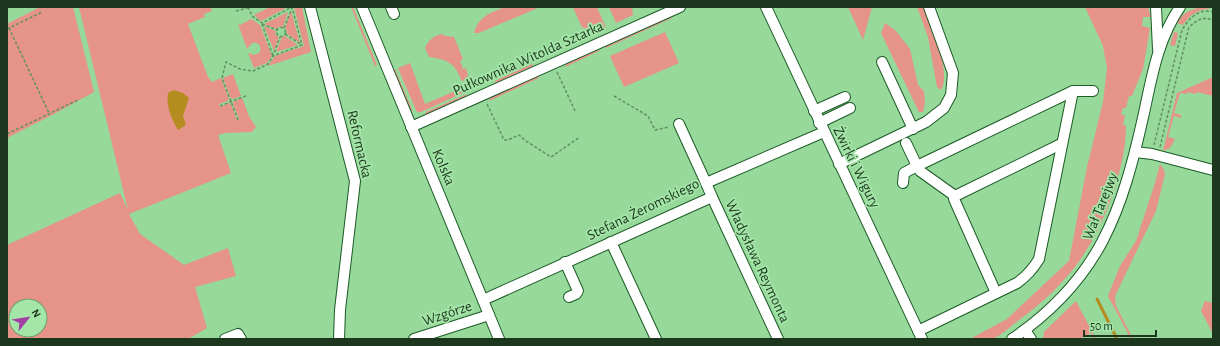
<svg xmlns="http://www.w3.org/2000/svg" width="1220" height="346" font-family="'Alegreya Sans',sans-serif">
<rect width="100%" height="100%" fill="#97d89b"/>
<g fill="#e6938a" fill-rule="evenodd">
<path d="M 40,7 L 73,7 L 94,92 L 54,114 L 7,138 L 7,24 Z"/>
<path d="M 79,7 L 210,7 L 212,11 L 204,14 L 205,17 L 188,24 L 208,77 L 212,82 L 221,78 L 229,99 L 228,101 L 219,104 L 220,107 L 229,103 L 231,104 L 237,120 L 239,119 L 233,104 L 233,102 L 242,98 L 249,116 L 256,127 L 252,132 L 226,133 L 218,135 L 231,173 L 129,214 L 140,234 L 184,265 L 228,248 L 236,276 L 195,287 L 207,328 L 188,339 L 7,339 L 7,245 L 120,193 L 128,210 ZM 16,306 L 40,306 L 40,330 L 16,330 Z"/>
<path d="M 270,7 L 288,7 L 261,21 L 254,15 Z"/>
<path d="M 294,7 L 302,7 L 311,52 L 268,66 L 275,56 L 304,46 Z"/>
<path d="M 351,7 L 353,7 L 377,65 L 375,66 Z"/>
<path d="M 505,7 L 540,7 L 479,33 L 474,33 C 479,16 490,13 505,7 Z"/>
<path d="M 573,7 L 597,7 L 606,28 L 588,36 L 584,27 L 582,28 Z"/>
<path d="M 609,7 L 632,7 L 633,15 L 616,23 Z"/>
<path d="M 848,7 L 872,7 L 863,40 Z"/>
<path d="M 917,7 L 926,7 C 931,25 952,74 941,90 L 937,87 L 928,37 Z"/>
<path d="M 1085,7 L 1148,7 L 1151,17 L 1143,17 L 1142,26 L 1150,28 L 1143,69 L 1132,96 L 1129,96 L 1126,108 L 1123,108 L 1121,114 L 1125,116 L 1123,124 L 1126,126 C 1126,168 1104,226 1080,260 C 1064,283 1041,304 1019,320 C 1012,325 999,338 991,339 C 984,340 976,339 970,339 L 1007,319 L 1069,261 L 1087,167 L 1103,102 L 1107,68 L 1103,46 Z"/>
<path d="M 1209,7 L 1209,9 C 1197,9 1189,16 1183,25 L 1177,23 C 1184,10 1196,7 1209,7 Z"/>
<path d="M 291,11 L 300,43 L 287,34 L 287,31 L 285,28 Z"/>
<path d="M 288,12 L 283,27 L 278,27 L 277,29 L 264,24 Z"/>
<path d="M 671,16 L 672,18 L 606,48 L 605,46 Z"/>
<path d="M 251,19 L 260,25 L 272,56 L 267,63 L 254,68 L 248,53 L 254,55 L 259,53 C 263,47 259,42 252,43 L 247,49 L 238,24 L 240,25 Z"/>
<path d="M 885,23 L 895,30 L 910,49 L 918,85 L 924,91 L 925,102 L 923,112 L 919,112 L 881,33 Z"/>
<path d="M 264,26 L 276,31 L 275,34 L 279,37 L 274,51 Z"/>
<path d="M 665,32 L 679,63 L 624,87 L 610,56 Z"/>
<path d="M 1174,32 L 1178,33 L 1175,46 L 1170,45 Z"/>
<path d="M 441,34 L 446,36 L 454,37 L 463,59 L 460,61 L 463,69 L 466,68 L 469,80 L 462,81 C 454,62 448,60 429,57 L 425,48 C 429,40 432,37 441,34 Z"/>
<path d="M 285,36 L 298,45 L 276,52 L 282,37 Z"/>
<path d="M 598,48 L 599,51 L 565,67 L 566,64 Z"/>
<path d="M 410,63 L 425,104 L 462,88 L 466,89 L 467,91 L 421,112 L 417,112 L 416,110 L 398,68 Z"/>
<path d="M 532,64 L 533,66 L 496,83 L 495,81 Z"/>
<path d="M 395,69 L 413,112 L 407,106 L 392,70 Z"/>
<path d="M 233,74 L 241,96 L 233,99 L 231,99 L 223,78 Z"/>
<path d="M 537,76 L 539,78 L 489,101 L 491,97 Z"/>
<path d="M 1213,77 L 1213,96 L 1197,92 L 1196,94 L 1187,92 L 1187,94 L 1180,93 L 1174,113 L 1181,115 L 1181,118 L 1174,116 L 1168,137 L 1175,139 L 1170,148 L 1163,151 L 1177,93 Z"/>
<path d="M 467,94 L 464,98 L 425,115 L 426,112 Z"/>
<path d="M 1160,164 L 1164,170 L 1165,174 L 1156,211 L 1115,296 L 1116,306 L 1133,339 L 1131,339 L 1108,296 L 1120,266 L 1136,241 L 1155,183 Z"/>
<path d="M 1076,301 L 1096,339 L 1094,339 L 1091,333 L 1080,339 L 1043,339 L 1044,332 L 1048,328 Z"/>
<path d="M 1205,301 L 1213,303 L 1213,334 L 1201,311 Z"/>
</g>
<path fill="#b58c20" d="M 173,90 L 183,93 L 189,98 L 183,116 L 186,125 L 178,130 C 171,118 166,106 168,93 Z"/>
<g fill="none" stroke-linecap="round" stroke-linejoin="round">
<path stroke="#b58c20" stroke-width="3" d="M 1097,299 L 1117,339"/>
<g stroke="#1b5b25" stroke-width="12">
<g id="minor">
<path d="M 310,7 L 355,181 L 340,310 L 339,339"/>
<path d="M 362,7 L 499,339"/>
<path d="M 391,7 L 394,14"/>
<path d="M 766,7 L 922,339"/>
<path d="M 1156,7 L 1158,49"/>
<path d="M 882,62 L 913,129"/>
<path d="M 814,111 L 845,97"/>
<path d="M 819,123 L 850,108"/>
<path d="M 679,124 L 706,183"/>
<path d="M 411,127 L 680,7"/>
<path d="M 906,143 L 917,166 L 1073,91 L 1093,91"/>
<path d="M 1135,152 L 1152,154 L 1213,170"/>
<path d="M 839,164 L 926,122 L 944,108 L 951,95 L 953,73 L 929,7"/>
<path d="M 903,183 L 904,173 L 917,166 L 920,171 L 955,196"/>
<path d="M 712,197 L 778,339"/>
<path d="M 611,242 L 656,339"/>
<path d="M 565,262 L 578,291 L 576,294 L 569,297"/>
<path d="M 996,293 L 954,199 L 955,196 L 1061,144"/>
<path d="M 483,300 L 712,197 L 706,183 L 824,132"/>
<path d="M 1025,330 L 1031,339"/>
<path d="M 918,331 L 1017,283 C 1027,276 1033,269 1039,259 L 1073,91"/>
<path d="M 225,339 L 238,334 L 241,339"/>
<path d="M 414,339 L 489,315"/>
<path d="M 1012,339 C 1100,279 1122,212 1144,113 C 1152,76 1158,39 1180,7"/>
</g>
</g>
<g stroke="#609063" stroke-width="1.5" stroke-dasharray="3 2" stroke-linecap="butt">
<path d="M 248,7 L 252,16 L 262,23 L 292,7 L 302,45 L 273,56"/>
<path d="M 236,11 L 251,7"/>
<path d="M 262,24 L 273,56"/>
<path d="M 262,24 L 277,30"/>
<circle cx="281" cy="32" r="4.5"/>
<path d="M 9,28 L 49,113"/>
<path d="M 284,28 L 292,8"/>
<path d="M 7,29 L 42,12"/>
<path d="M 285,34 L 302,45"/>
<path d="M 557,72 L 576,113"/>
<path d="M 614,96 L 648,116 L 655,130 L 669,127"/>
<path d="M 487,104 L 504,140 L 508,140 L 519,135 L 526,141 L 551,157 L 580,137"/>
<path d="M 220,106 L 248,95"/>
<path d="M 238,120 L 222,78 L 226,62 L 240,69 L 253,71 L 268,64 L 273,56 L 280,37"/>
<path d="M 7,134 L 78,100"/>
<path d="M 1154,145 L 1182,30 C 1189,18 1199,8 1213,12"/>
<path d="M 1160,147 L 1189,27 C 1198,20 1201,16 1213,20"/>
</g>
<use href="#minor" stroke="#fff" stroke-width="10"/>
</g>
<g text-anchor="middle" stroke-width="3.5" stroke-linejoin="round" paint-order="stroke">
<g font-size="15" fill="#1d371f" stroke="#a4e5a8">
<text transform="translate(528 58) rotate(-24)" y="5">Pułkownika Witolda Sztarka</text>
<text transform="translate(360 144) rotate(77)" y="5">Reformacka</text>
<text transform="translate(444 167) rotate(67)" y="5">Kolska</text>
<text transform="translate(857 167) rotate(64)" y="5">Żwirki i Wigury</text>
<text transform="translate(1100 206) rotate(-68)" y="5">Wał Tarejwy</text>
<text transform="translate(643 209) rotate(-26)" y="5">Stefana Żeromskiego</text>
<text transform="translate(758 261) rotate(65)" y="5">Władysława Reymonta</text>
<text transform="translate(447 313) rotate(-18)" y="5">Wzgórze</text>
</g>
</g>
<rect width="1220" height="346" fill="none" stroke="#1d371f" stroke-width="16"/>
<g transform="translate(28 318) rotate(60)"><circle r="19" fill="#a4e5a8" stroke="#6e9f71"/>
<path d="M0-3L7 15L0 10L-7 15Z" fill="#a240a6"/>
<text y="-6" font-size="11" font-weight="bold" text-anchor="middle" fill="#1d371f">N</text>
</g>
<path d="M1084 330v6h72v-6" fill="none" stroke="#1d371f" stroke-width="2"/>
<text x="1090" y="330" font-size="12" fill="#1d371f" stroke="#a4e5a8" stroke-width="3" paint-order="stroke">50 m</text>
</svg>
